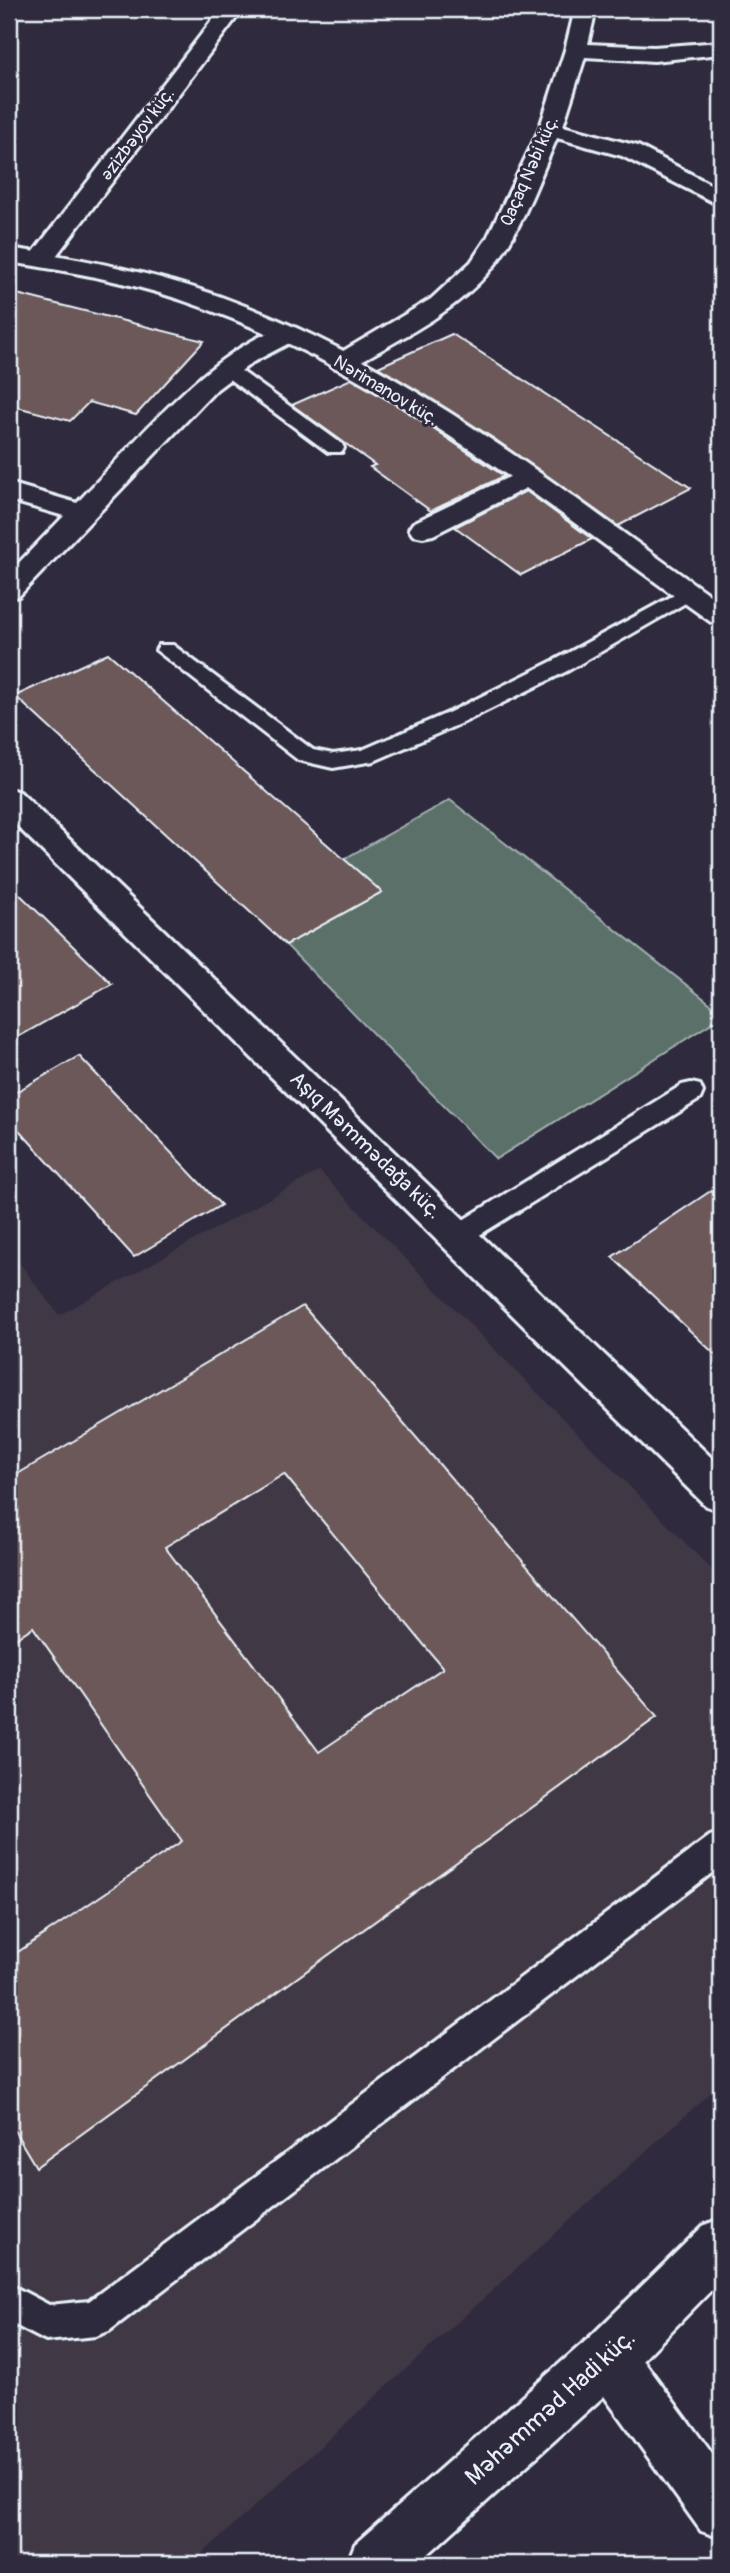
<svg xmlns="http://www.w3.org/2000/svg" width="730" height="2573" font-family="Pangolin,sans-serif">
<rect width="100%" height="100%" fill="#2f2a3d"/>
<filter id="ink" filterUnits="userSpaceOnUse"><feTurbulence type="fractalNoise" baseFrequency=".0143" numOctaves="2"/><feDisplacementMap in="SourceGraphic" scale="14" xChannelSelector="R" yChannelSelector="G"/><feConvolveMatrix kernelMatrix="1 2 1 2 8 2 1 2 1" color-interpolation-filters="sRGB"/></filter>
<g filter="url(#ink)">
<path fill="#413845" d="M 319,1171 L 721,1579 L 721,2083 L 191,2564 L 9,2564 L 9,1249 L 59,1315 Z"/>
<path fill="#5a6f69" stroke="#a1b0b0" stroke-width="2" d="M 450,800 L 721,1012 L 721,1017 L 496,1159 L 286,945 L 381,892 L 344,859 Z"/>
<g fill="#6c5859" stroke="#e8f1f8" stroke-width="2" fill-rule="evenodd">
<path d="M 9,292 L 204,341 L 136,415 L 89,402 L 70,421 L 9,405 Z"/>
<path d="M 452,334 L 691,488 L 618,526 L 493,438 L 378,367 Z"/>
<path d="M 351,379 L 403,409 L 504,476 L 431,511 L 370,467 L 375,465 L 292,405 Z"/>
<path d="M 526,491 L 592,539 L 521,575 L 455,527 Z"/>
<path d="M 108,653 L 344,859 L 382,892 L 286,945 L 15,696 Z"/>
<path d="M 9,884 L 112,984 L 9,1042 Z"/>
<path d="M 79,1056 L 221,1205 L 134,1257 L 9,1119 L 9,1096 Z"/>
<path d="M 721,1184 L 721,1360 L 612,1257 Z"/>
<path d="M 303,1306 L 657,1717 L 36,2167 L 9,2122 L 9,1958 L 182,1841 L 33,1627 L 9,1643 L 9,1479 ZM 284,1474 L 443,1668 L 319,1752 L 165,1547 Z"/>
</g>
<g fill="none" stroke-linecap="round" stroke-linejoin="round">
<g stroke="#e8f1f8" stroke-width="6">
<g id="service">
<path d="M 227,364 L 233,365 L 342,444 L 344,448 L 342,452 L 328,452 L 221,373 L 218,369 Z"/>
<path d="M 689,587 L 696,589 L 699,593 L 696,597 L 569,670 L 464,722 L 374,761 L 333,768 L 298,760 L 156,650 L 159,645 L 173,645 L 313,750 L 333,754 L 362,750 L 450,712 L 555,660 Z"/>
<path d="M 691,1083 L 700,1085 L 703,1092 L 700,1099 L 468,1242 L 459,1245 L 450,1242 L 446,1235 L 450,1228 L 682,1085 Z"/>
<path d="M 721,1832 L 721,1866 L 109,2331 L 96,2336 L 46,2341 L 9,2322 L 9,2284 L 49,2305 L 89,2301 L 710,1836 Z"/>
</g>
</g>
<g stroke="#e8f1f8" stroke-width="6">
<g id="minor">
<path d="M 221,9 L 243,9 L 50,264 L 41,266 L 32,264 L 29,259 L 32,254 Z"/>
<path d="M 575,9 L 596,9 L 588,44 L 654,47 L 721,42 L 721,54 L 654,61 L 585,57 L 563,126 L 638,146 L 721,190 L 721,206 L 622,156 L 557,138 C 538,180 519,238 488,273 C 451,315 399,339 351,367 L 342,370 L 333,367 L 329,362 L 333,357 L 431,299 L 471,262 L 487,238 L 539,130 L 565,50 Z"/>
<path d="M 288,326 L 297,329 L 301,334 L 297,339 L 253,362 L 217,389 L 19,596 L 9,599 L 9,573 L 64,516 L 9,500 L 9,483 L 77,503 C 131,447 213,345 288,326 Z"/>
<path d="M 524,470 L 534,472 L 538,478 L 534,484 L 433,535 L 423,537 L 413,535 L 409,529 L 413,523 Z"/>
<path d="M 9,789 L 20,792 L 721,1467 L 721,1511 L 706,1506 L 9,818 Z"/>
<path d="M 721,2218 L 721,2280 L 643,2360 L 721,2466 L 721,2538 L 701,2531 L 604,2396 L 417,2564 L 347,2564 L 355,2544 L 589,2338 L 703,2226 Z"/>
</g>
</g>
<g stroke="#e8f1f8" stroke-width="6">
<path id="secondary" d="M 9,248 C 89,259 170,276 245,306 C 420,374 569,496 721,603 L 721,625 L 711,622 C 550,508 392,376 204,308 C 141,284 75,272 9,262 Z"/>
</g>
<use href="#service" fill="#2f2a3d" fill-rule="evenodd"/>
<use href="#minor" fill="#2f2a3d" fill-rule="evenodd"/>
<use href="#secondary" fill="#2f2a3d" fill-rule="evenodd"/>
</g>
</g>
<g text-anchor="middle" stroke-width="6" stroke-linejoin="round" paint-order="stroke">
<g font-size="18" fill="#e8f1f8" stroke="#2f2a3d">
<text transform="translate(137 134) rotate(-53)" y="6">Əzizbəyov küç.</text>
<text transform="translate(529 171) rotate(-66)" y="6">Qaçaq Nəbi küç.</text>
<text transform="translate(386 390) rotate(31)" y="6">Nərimanov küç.</text>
</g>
<g font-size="21" fill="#e8f1f8" stroke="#2f2a3d">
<text transform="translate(366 1145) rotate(44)" y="7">Aşıq Məmmədağa küç.</text>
</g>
<g font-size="24" fill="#e8f1f8" stroke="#2f2a3d">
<text transform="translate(550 2407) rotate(-42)" y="8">Məhəmməd Hadi küç.</text>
</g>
</g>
<rect width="730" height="2573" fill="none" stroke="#2f2a3d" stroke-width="35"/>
<rect x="18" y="18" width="695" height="2538" fill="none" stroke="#e8f1f8" stroke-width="2.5" filter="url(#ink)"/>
</svg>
